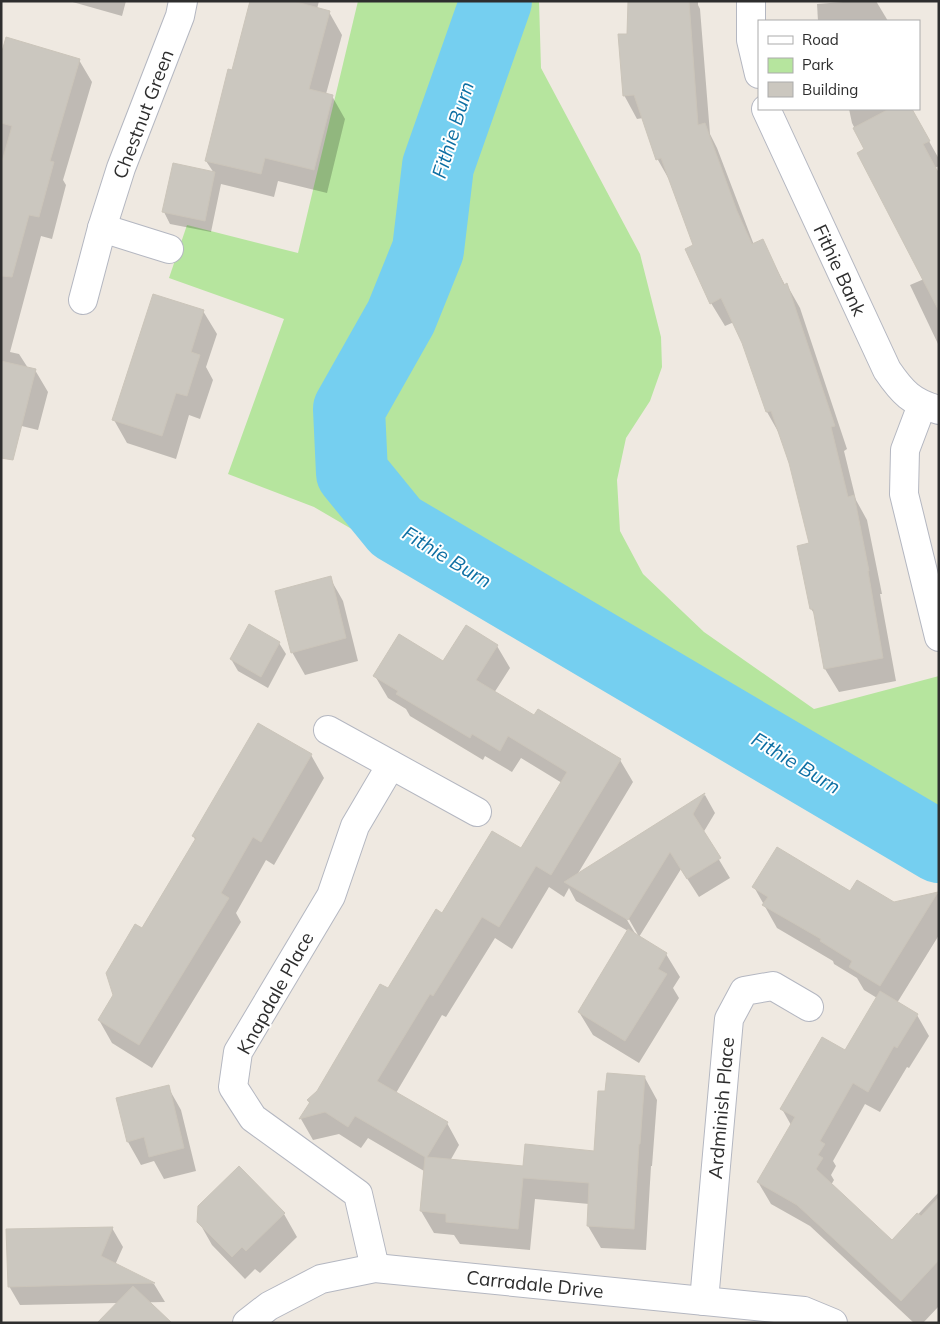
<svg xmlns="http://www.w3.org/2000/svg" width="940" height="1324" font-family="Mulish,sans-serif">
<rect width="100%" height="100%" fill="#efe9e1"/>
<path fill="#b6e59e" d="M 358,1 L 539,1 L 541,68 L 640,254 L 661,337 L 662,367 L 650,401 L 626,438 L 617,480 L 620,531 L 643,574 L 704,632 L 814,709 L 939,676 L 939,872 L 314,507 L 228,474 L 284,319 L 169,278 L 187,225 L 298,253 Z"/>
<g fill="#0003" fill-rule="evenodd">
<path d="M 69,1 L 126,1 L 122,16 Z"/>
<path d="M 251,1 L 319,1 L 317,9 L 329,12 L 342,35 L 326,94 L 332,96 L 345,119 L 327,193 L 278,181 L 274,197 L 221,184 L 211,232 L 170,224 L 164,212 L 214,173 L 206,161 L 233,72 Z"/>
<path d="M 629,1 L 698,1 L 698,5 L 700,9 L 710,134 L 717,148 L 754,245 L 762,241 L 785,285 L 787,285 L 800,308 L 847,449 L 844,451 L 856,500 L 867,520 L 882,594 L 880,594 L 896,681 L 839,692 L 825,669 L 816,616 L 811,609 L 810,544 L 790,463 L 780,435 L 767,412 L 743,342 L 734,322 L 725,326 L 711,303 L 694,245 L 671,183 L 658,160 L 643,118 L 637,119 L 624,95 Z"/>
<path d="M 856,1 L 876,1 L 888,21 L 818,21 L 817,4 Z"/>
<path d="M 1,59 L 79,60 L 92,82 L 63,180 L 66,185 L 52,239 L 41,236 L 10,352 L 19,354 L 28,368 L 35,370 L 48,392 L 38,430 L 1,421 L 1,170 L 4,160 L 1,160 Z"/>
<path d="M 849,109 L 911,109 L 939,159 L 939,166 L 935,168 L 939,174 L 939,346 L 910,285 L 924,279 L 866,150 L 852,123 Z"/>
<path d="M 203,311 L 217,334 L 206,367 L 213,380 L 200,419 L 189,415 L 176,459 L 127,443 L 114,420 Z"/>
<path d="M 330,578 L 343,601 L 358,661 L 305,675 L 292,652 Z"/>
<path d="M 279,643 L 286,654 L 268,688 L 238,671 L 231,659 Z"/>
<path d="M 497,646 L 510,668 L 494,693 L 534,717 L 620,760 L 633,782 L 577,875 L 705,795 L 715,813 L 703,833 L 730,878 L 699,897 L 681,869 L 639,937 L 666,954 L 680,977 L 673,988 L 679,998 L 639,1063 L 593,1035 L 579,1012 L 628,931 L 576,901 L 569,888 L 564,897 L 549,887 L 512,949 L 495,938 L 446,1017 L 442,1015 L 396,1093 L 447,1123 L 459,1145 L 450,1161 L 524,1167 L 595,1152 L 607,1093 L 645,1078 L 657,1100 L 652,1166 L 651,1166 L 646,1250 L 601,1248 L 588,1226 L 589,1204 L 535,1199 L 530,1250 L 460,1244 L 454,1235 L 434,1233 L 421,1211 L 424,1171 L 368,1138 L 361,1148 L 339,1134 L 313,1140 L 301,1119 L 310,1104 L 308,1101 L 318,1091 L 388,990 L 442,915 L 521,850 L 562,783 L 521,758 L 512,772 L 485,756 L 483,760 L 410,716 L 406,709 L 388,698 L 375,676 L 444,662 ZM 626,914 L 638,935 L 636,935 L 624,915 Z"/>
<path d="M 311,755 L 324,778 L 274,865 L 266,860 L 236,913 L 241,922 L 152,1068 L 112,1043 L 99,1020 L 114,995 L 142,929 L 196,841 L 193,836 Z"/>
<path d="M 754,887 L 850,893 L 893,904 L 937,893 L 939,895 L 939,935 L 897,1003 L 917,1015 L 929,1036 L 909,1068 L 907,1067 L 880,1112 L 865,1104 L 833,1161 L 836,1166 L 831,1175 L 834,1180 L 831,1185 L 892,1242 L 939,1192 L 939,1306 L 923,1323 L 914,1323 L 810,1226 L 771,1204 L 758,1182 L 791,1125 L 782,1109 L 845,1051 L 877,998 L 864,990 L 857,978 L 834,964 L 833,961 L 777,928 Z"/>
<path d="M 168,1087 L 181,1110 L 196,1171 L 164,1179 L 154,1161 L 141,1165 L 128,1142 Z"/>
<path d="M 284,1214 L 297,1237 L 260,1273 L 255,1269 L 245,1279 L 212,1245 L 199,1222 Z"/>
<path d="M 112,1228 L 123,1247 L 115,1265 L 154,1284 L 165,1302 L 20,1305 L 9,1286 Z"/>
</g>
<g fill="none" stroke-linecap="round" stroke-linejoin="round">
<path stroke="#75cff0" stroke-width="72" d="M 496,1 L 438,166 L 428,250 L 401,317 L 349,409 L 352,473 L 396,527 L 939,847"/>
</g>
<g fill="#cbc7bf" stroke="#cbc5ba">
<path d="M 250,1 L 293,1 L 330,11 L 309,89 L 333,95 L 314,170 L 265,158 L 261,174 L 205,161 L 228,69 L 232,70 Z"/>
<path d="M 628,1 L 689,1 L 698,125 L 705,123 L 737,211 L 752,244 L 763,239 L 784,285 L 787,283 L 835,426 L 831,427 L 848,497 L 854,495 L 869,571 L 868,571 L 883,658 L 824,669 L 813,609 L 810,609 L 797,546 L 809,543 L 789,463 L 771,411 L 766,412 L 742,343 L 721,298 L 710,304 L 685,249 L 693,245 L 661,158 L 656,160 L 634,95 L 623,96 L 618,34 L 627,34 Z"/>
<path d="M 6,37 L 80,59 L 50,161 L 54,162 L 39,217 L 29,215 L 12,277 L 1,276 L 1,165 L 12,126 L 1,123 L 1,55 Z"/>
<path d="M 889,109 L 912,109 L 930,141 L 923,144 L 939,174 L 939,311 L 857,153 L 864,149 L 853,128 Z"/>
<path d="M 173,163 L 215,172 L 205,221 L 162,212 Z"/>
<path d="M 153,294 L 204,310 L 191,352 L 200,355 L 187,396 L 176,393 L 162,436 L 112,420 Z"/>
<path d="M 1,361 L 36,369 L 13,460 L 1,458 Z"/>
<path d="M 331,576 L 346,638 L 291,653 L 275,591 Z"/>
<path d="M 249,624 L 280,642 L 261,677 L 230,659 Z"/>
<path d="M 466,625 L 498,645 L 476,680 L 534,715 L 538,709 L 621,759 L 551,875 L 536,866 L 499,927 L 482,917 L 433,996 L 430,994 L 377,1081 L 448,1122 L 427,1157 L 523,1166 L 525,1144 L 594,1151 L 598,1091 L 605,1091 L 607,1073 L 645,1076 L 640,1144 L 639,1144 L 634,1229 L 587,1226 L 589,1183 L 523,1178 L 518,1229 L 446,1222 L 446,1214 L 420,1211 L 425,1157 L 355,1116 L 348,1127 L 325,1112 L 299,1119 L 310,1102 L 307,1100 L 317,1091 L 380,984 L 388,988 L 436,909 L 442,913 L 492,831 L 521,848 L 567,772 L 508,736 L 500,751 L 472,734 L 470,738 L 396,694 L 398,691 L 373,676 L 399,634 L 443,661 Z"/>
<path d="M 258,723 L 312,754 L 261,842 L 253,837 L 221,893 L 229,898 L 139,1045 L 98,1020 L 113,995 L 106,973 L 135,924 L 142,928 L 196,838 L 192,836 Z"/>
<path d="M 705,793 L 693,814 L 721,858 L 687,879 L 670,852 L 628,920 L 564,882 Z"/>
<path d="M 777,847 L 850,891 L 857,880 L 894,902 L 938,892 L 880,986 L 849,967 L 852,961 L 820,941 L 821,939 L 762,905 L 768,897 L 752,887 Z"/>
<path d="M 628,929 L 667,953 L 658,969 L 667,974 L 625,1041 L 578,1012 Z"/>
<path d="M 880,991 L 918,1014 L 897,1048 L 894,1046 L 868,1092 L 853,1083 L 820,1141 L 825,1144 L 818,1155 L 823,1158 L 816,1169 L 892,1240 L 917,1213 L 921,1216 L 939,1197 L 939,1260 L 901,1301 L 797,1205 L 757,1182 L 795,1117 L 780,1109 L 822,1037 L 845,1050 Z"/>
<path d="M 169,1085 L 184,1148 L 149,1157 L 144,1137 L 127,1142 L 116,1098 Z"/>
<path d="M 239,1166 L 285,1213 L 246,1251 L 242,1247 L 232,1257 L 197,1222 L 198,1206 Z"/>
<path d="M 113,1227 L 101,1256 L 155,1283 L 8,1287 L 6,1229 Z"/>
<path d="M 133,1286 L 172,1323 L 97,1323 Z"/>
</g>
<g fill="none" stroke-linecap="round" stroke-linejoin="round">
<g stroke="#b4b7c1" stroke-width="30">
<g id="minor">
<path d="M 751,1 L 751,40 L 759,74"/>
<path d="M 766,109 L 887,370 C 902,392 912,403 939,410"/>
<path d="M 102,228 L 169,249"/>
<path d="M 83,300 L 102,228 L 121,168 L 180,16 L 183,1"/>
<path d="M 922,405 L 905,450 L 904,494 L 939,637"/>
<path d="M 328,730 L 477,812"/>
<path d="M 375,1268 L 358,1194 L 253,1118 L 233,1087 L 238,1052 L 331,896 L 355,826 L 391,765"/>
<path d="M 704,1301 L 729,1019 L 744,991 L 773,986 L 809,1007"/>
<path d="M 247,1323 L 269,1306 L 321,1279 L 375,1268 L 804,1311 L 833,1323"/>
</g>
</g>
<use href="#minor" stroke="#fff" stroke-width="28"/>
</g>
<g text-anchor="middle" stroke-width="4" stroke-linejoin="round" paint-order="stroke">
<g font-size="19" fill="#2e2e2e" stroke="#fff">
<text transform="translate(143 114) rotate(-69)" y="7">Chestnut Green</text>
<text transform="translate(840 270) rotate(65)" y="7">Fithie Bank</text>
<text transform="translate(275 993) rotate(-61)" y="7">Knapdale Place</text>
<text transform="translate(721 1108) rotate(-85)" y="7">Ardminish Place</text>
<text transform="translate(535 1284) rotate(6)" y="7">Carradale Drive</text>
</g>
<g font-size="20" font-style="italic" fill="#0d6fa3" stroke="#fff">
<text transform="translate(453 130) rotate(-73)" y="7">Fithie Burn</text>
<text transform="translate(447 557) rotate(31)" y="7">Fithie Burn</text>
<text transform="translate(796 763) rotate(31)" y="7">Fithie Burn</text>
</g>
</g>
<rect width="940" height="1324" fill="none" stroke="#2e2e2e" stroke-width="5"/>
<rect x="758" y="20" width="162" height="90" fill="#ffffff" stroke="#ababab"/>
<rect x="768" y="36" width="25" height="8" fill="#ffffff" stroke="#ababab"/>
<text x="802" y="45" font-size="15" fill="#2e2e2e">Road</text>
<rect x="768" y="58" width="25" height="15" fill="#b6e59e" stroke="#ababab"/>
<text x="802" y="70" font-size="15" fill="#2e2e2e">Park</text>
<rect x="768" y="82" width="25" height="15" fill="#cbc7bf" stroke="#ababab"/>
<text x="802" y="95" font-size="15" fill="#2e2e2e">Building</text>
</svg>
